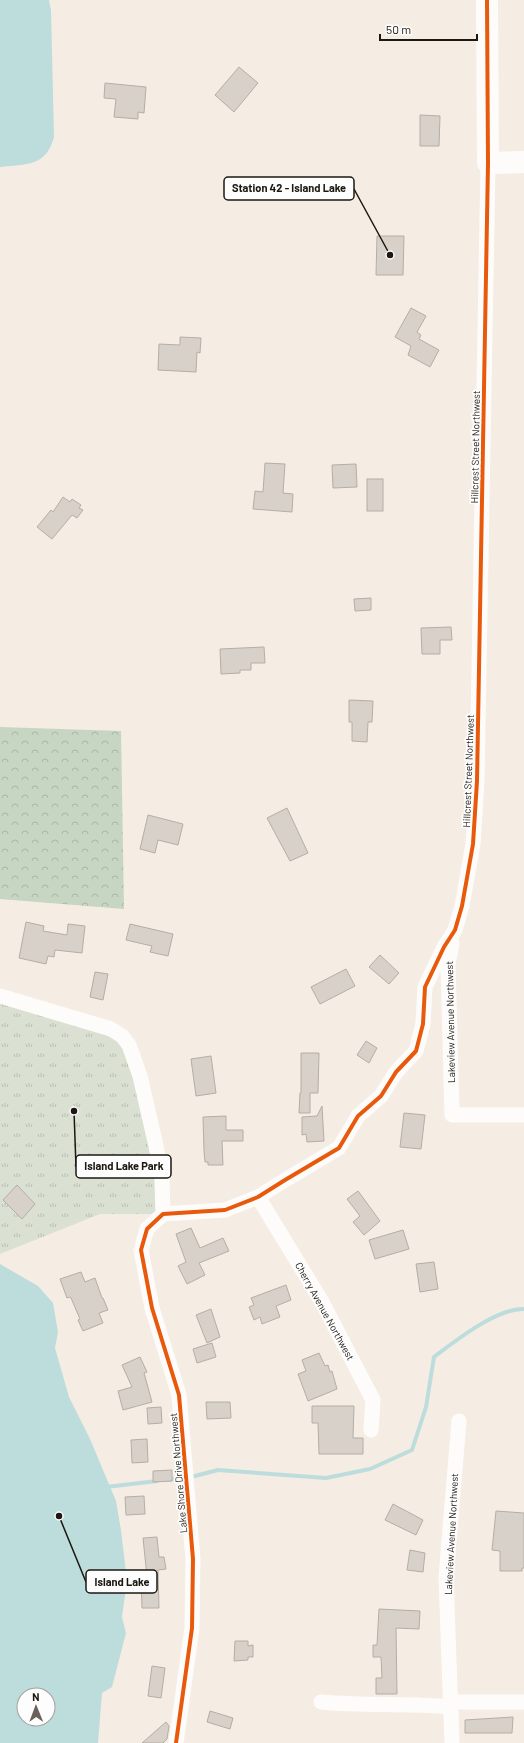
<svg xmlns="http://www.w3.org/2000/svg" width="524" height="1743" font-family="Barlow,sans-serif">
<defs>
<pattern id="forest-crowns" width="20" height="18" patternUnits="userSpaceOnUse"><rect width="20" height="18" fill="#c7d5c3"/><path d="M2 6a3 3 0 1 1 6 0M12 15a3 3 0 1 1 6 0" fill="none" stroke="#aab6a6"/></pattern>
<pattern id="park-tufts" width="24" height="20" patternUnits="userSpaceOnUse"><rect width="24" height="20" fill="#dae1d3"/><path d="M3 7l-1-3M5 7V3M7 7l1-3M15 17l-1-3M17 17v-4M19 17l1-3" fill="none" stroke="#bac0b4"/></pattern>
</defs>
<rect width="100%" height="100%" fill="#f5ede3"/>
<path fill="url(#forest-crowns)" d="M 0,727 L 121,731 L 124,909 L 0,899 Z"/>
<path fill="url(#park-tufts)" d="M 0,996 L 72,1018 L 129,1045 L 163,1214 L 100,1214 L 0,1254 Z"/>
<g fill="#bddcdc" fill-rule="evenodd">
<path d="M 0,0 L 49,0 L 51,10 L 54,137 C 46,167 26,164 0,167 Z"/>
<path d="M 0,1264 L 38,1286 L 53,1303 L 58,1332 L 55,1348 L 69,1397 L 90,1439 L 116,1501 L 121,1530 L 127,1581 L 122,1617 L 126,1633 L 112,1687 L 102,1693 L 98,1743 L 0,1743 ZM 24,1695 L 48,1695 L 48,1719 L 24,1719 Z"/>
</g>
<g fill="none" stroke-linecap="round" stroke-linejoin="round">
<g stroke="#bddcdc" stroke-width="4">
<path d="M 195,1476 L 218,1470 L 326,1478 L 370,1469 L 412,1450 L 426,1407 L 434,1357 C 455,1341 497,1308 524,1309"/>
<path d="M 168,1480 L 179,1478"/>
<path d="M 106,1487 L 157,1481"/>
</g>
</g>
<g fill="#d7d1c9" stroke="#b5aea6">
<path d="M 239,67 L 258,83 L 234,112 L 215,95 Z"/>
<path d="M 105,83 L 146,87 L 144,113 L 138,112 L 138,119 L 114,117 L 116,99 L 104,98 Z"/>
<path d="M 420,115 L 440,116 L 439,146 L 420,146 Z"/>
<path d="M 377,236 L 404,236 L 403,275 L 376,275 Z"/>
<path d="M 411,308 L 426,316 L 417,332 L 421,335 L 419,339 L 439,350 L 430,367 L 408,355 L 411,346 L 395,337 Z"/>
<path d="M 180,337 L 201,338 L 200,353 L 197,352 L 196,372 L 158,370 L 159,344 L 180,345 Z"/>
<path d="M 265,463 L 285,464 L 283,493 L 293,494 L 292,512 L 253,509 L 255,491 L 263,492 Z"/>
<path d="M 356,464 L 357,487 L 333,488 L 332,465 Z"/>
<rect x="367" y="479" width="16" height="32"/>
<path d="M 63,497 L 70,502 L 72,499 L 81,505 L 79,508 L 83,510 L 77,518 L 72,515 L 52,539 L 37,527 L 51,510 L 53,512 Z"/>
<path d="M 371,598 L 371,610 L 355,611 L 354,599 Z"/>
<path d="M 451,627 L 452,640 L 440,640 L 440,654 L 422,654 L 421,628 Z"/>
<path d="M 264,647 L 265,663 L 251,663 L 251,670 L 240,670 L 240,673 L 221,674 L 220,649 Z"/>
<path d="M 349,700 L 373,701 L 372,722 L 368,722 L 367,742 L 352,741 L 352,722 L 349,722 Z"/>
<path d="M 287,808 L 308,853 L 290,861 L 267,818 Z"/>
<path d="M 148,815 L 183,824 L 178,845 L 158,840 L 155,853 L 140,849 Z"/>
<path d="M 26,922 L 44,926 L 43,931 L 67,935 L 68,924 L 85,926 L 82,953 L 55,950 L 54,957 L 48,956 L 46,964 L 19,958 Z"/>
<path d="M 130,924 L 173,934 L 168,956 L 150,952 L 152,946 L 126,940 Z"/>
<path d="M 380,955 L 399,973 L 389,984 L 369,967 Z"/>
<path d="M 346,969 L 355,986 L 320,1004 L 311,987 Z"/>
<path d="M 95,972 L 108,974 L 103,1000 L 90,997 Z"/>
<path d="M 366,1041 L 377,1048 L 369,1063 L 357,1055 Z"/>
<path d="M 301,1053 L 319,1053 L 318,1093 L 310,1093 L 310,1113 L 299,1113 L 300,1093 L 301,1093 Z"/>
<path d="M 211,1056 L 216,1093 L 196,1096 L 191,1059 Z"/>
<path d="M 322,1106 L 324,1141 L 307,1142 L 306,1134 L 302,1135 L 302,1117 L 317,1116 Z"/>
<path d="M 404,1113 L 425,1115 L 421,1149 L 400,1147 Z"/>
<path d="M 226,1116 L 226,1130 L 243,1130 L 243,1141 L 222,1141 L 223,1165 L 208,1165 L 208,1162 L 205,1162 L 204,1151 L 203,1117 Z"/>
<path d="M 17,1185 L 35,1204 L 22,1219 L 3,1200 Z"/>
<path d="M 358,1191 L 380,1221 L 364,1235 L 353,1222 L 360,1216 L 347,1199 Z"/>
<path d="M 191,1228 L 200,1248 L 223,1238 L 229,1251 L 199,1263 L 205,1275 L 187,1284 L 178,1266 L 186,1262 L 176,1234 Z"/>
<path d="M 403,1230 L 409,1249 L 375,1259 L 369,1240 Z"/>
<path d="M 434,1262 L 438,1289 L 420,1292 L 416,1264 Z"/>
<path d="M 81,1272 L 85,1282 L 95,1278 L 102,1298 L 103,1298 L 108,1310 L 99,1313 L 103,1323 L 83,1331 L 78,1320 L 80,1319 L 71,1298 L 70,1297 L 67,1298 L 60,1279 Z"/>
<path d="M 286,1285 L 291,1300 L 276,1306 L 280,1317 L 262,1324 L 260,1317 L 254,1320 L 249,1307 L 254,1305 L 251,1298 Z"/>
<path d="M 211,1309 L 220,1337 L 207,1343 L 196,1315 Z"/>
<path d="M 212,1343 L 216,1357 L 197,1363 L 193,1349 Z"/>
<path d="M 319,1353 L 325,1366 L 328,1365 L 330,1372 L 332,1371 L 337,1389 L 308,1401 L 298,1374 L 306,1371 L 302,1360 Z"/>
<path d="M 140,1357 L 147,1372 L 144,1373 L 152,1402 L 123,1410 L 118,1391 L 132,1387 L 122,1365 Z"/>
<path d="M 206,1402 L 230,1402 L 231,1418 L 207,1419 Z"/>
<path d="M 312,1406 L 354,1406 L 353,1438 L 363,1438 L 363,1454 L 319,1454 L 318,1423 L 312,1423 Z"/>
<path d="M 161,1407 L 162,1423 L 148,1424 L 147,1408 Z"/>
<path d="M 147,1439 L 148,1462 L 132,1463 L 131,1440 Z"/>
<path d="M 172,1470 L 172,1481 L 153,1482 L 153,1471 Z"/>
<path d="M 144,1496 L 145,1514 L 126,1515 L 125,1497 Z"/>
<path d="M 393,1504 L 423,1520 L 416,1535 L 385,1520 Z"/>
<path d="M 496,1511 L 524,1513 L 524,1568 L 522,1568 L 522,1571 L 500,1571 L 500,1551 L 492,1550 Z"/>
<path d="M 157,1537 L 159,1557 L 164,1557 L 166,1569 L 158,1570 L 159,1608 L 142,1608 L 141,1577 L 147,1577 L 143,1538 Z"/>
<path d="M 410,1550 L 425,1553 L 423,1572 L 407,1570 Z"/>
<path d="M 379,1609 L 420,1611 L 419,1629 L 396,1628 L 397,1694 L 376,1694 L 376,1678 L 382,1678 L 381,1657 L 373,1657 L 373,1645 L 377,1645 Z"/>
<path d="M 235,1641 L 248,1641 L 248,1646 L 253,1645 L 253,1657 L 248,1657 L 248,1660 L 234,1661 Z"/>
<path d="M 152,1666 L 165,1668 L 161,1698 L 148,1696 Z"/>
<path d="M 210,1711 L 233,1718 L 230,1729 L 207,1722 Z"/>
<path d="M 513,1717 L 512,1733 L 465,1733 L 465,1720 Z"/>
<path d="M 166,1722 L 169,1726 L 167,1739 L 163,1743 L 142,1743 Z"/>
</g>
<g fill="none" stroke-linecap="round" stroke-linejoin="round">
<g stroke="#fefcfb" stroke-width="15">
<path d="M 452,943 L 448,964 L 452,1115 L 524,1115"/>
<path d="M 0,996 L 111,1029 L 122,1036 L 129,1045 L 140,1076 L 156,1146 L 162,1180 L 163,1214"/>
<path d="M 258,1197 L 322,1302 L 373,1400 L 371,1430"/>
<path d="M 163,1214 L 225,1210 L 258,1197 L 285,1180 L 339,1148 L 358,1116 L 381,1096 L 396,1072 L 416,1051 L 423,1024 L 425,987 L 444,947 L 455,930 L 462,906 L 473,844 L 477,781 L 488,163"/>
<path d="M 163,1214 L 147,1229 L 141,1250 L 152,1308 L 179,1395 L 193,1559 L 192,1628 L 176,1743"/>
<path d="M 321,1702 C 364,1706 407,1703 451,1707"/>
<path d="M 451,1702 L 524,1702"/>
<path d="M 452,1743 L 446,1577 L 459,1421"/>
</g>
<path stroke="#fefcfb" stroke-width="22" d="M 487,0 L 488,163 L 524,162"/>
<g stroke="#fdfdfd" stroke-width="6">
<path id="cycleway" d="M 176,1743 L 192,1628 L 193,1559 L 179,1395 L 152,1308 L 141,1250 L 147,1229 L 163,1214 L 225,1210 L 258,1197 L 285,1180 L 339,1148 L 358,1116 L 381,1096 L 396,1072 L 416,1051 L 423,1024 L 425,987 L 444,947 L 455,930 L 462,906 L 473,844 L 477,781 L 488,163 L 487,0"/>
</g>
<use href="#cycleway" stroke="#e8590c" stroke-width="4"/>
</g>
<g text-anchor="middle" stroke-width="3.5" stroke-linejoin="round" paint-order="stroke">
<g font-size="10" fill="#1c1710" stroke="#fdfdfd">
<text transform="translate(475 447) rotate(-89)" y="4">Hillcrest Street Northwest</text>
<text transform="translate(468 771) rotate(-88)" y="4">Hillcrest Street Northwest</text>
<text transform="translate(450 1022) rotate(-91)" y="4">Lakeview Avenue Northwest</text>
<text transform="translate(325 1311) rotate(61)" y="4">Cherry Avenue Northwest</text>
<text transform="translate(178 1473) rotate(-95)" y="4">Lake Shore Drive Northwest</text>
<text transform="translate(451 1534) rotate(-87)" y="4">Lakeview Avenue Northwest</text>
</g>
</g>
<path fill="none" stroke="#1c1710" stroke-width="1.5" d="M390 255L354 189M74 1111L76 1167M59 1516L86 1582"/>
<g fill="#1c1710" stroke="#fdfdfd" stroke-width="1.5">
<circle cx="390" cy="255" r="4"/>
<circle cx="74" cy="1111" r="4"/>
<circle cx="59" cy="1516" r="4"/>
</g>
<g fill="#fdfdfd" stroke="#1c1710" stroke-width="1.5">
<rect x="224" y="177" width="130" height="23" rx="4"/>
<rect x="76" y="1155" width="95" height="23" rx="4"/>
<rect x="86" y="1570" width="71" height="23" rx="4"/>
</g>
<g font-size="11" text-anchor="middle" font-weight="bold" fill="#1c1710">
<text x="289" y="192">Station 42 - Island Lake</text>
<text x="124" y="1170">Island Lake Park</text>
<text x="122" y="1586">Island Lake</text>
</g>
<g transform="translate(36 1707) rotate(359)"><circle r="19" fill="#fdfdfd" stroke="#a3a19e"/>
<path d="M0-3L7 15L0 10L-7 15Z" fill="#68625a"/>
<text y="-6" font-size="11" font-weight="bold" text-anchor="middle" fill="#1c1710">N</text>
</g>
<path d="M380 34v6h97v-6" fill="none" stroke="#1c1710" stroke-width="2"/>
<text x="386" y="34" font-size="12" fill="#1c1710" stroke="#fdfdfd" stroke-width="3" paint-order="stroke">50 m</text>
</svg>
